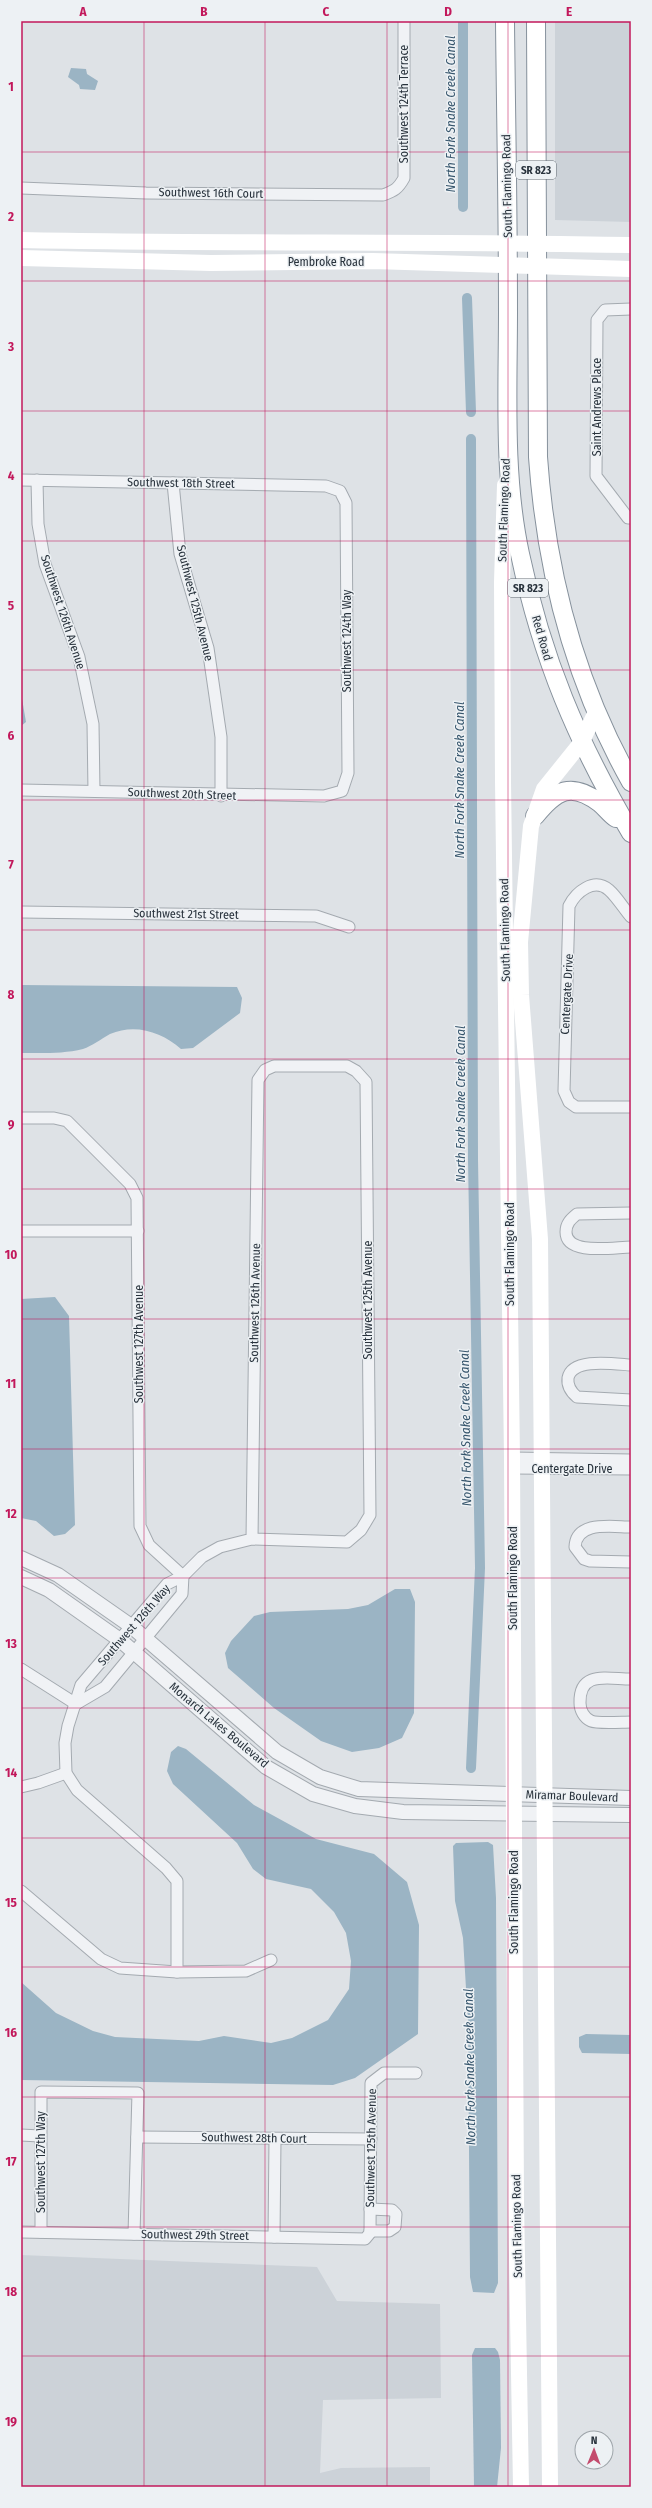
<svg xmlns="http://www.w3.org/2000/svg" width="652" height="2508" font-family="'Fira Sans Condensed',sans-serif">
<rect width="100%" height="100%" fill="#dee2e6"/>
<g fill="#ccd2d8">
<path d="M 555,21 L 631,21 L 631,222 L 555,220 Z"/>
<path d="M 21,2255 L 317,2267 L 337,2301 L 440,2304 L 441,2398 L 323,2400 L 320,2473 L 341,2468 L 430,2467 L 430,2487 L 21,2487 Z"/>
</g>
<g fill="#9bb4c4">
<path d="M 71,68 L 86,69 L 87,74 L 98,81 L 95,90 L 80,89 L 79,85 L 68,77 Z"/>
<path d="M 21,693 L 26,722 L 21,726 Z"/>
<path d="M 21,985 L 237,987 L 242,998 L 240,1013 L 193,1048 L 181,1049 C 162,1032 135,1023 110,1034 C 101,1039 92,1046 83,1049 C 63,1054 41,1053 21,1053 Z"/>
<path d="M 55,1297 L 69,1316 L 75,1525 L 65,1534 L 54,1536 L 36,1521 L 21,1518 L 21,1299 Z"/>
<path d="M 395,1589 L 410,1589 L 415,1602 L 414,1713 L 402,1738 L 379,1748 L 352,1752 L 321,1741 L 274,1708 L 228,1668 L 225,1653 L 231,1641 L 254,1616 L 270,1612 L 348,1609 L 368,1605 Z"/>
<path d="M 178,1746 L 186,1749 L 254,1805 L 316,1839 L 374,1854 L 407,1882 L 419,1925 L 418,2034 L 355,2078 L 333,2085 L 21,2080 L 21,1982 L 56,2013 L 93,2031 L 115,2037 L 199,2041 L 224,2036 L 271,2043 L 292,2038 L 328,2020 L 349,1989 L 351,1961 L 346,1933 L 334,1912 L 311,1889 L 266,1879 L 253,1869 L 237,1843 L 173,1784 L 167,1771 L 171,1752 Z"/>
<path d="M 488,1842 L 493,1845 L 496,1898 L 498,2283 L 494,2293 L 473,2292 L 470,2277 L 468,2022 L 463,1938 L 455,1901 L 453,1846 L 456,1843 Z"/>
<path d="M 586,2034 L 631,2035 L 631,2054 L 582,2053 L 579,2047 L 579,2037 Z"/>
<path d="M 475,2348 L 495,2348 L 498,2352 L 500,2360 L 501,2448 L 497,2487 L 474,2487 L 472,2355 Z"/>
</g>
<g fill="none" stroke-linecap="round" stroke-linejoin="round">
<g stroke="#9bb4c4" stroke-width="10">
<path d="M 463,21 L 463,207"/>
<path d="M 467,298 L 471,412"/>
<path d="M 471,1768 L 480,1568 L 473,1159 L 471,439"/>
</g>
<g stroke="#a4aab0" stroke-width="13">
<g id="minor">
<path d="M 21,188 L 146,193 L 383,195 C 394,191 398,189 404,178 L 404,21"/>
<path d="M 631,309 L 605,310 L 597,320 L 596,476 L 628,518 L 631,518"/>
<path d="M 21,480 L 326,486 L 340,491 L 346,503 L 348,773 L 342,791 L 324,796 L 21,790"/>
<path d="M 37,480 L 38,524 L 45,564 L 79,657 L 93,724 L 94,791"/>
<path d="M 173,483 L 180,554 L 208,648 L 221,737 L 221,796"/>
<path d="M 21,912 L 316,916 L 349,927"/>
<path d="M 631,917 C 624,909 617,897 609,890 C 594,877 576,892 569,906 L 564,1091 L 569,1102 L 576,1107 L 631,1107"/>
<path d="M 21,1118 L 54,1118 L 67,1121 L 130,1184 L 137,1198 L 140,1526 L 149,1545 L 183,1576"/>
<path d="M 631,1213 L 577,1214 C 571,1219 566,1223 566,1232 C 566,1256 614,1247 631,1247"/>
<path d="M 21,1231 L 138,1231"/>
<path d="M 631,1365 C 615,1364 572,1357 568,1378 C 567,1386 571,1392 577,1397 L 631,1400"/>
<path d="M 512,1458 L 631,1460"/>
<path d="M 512,1468 L 631,1469"/>
<path d="M 631,1527 C 613,1527 576,1520 575,1547 L 584,1559 L 590,1561 L 631,1562"/>
<path d="M 21,1669 L 76,1704"/>
<path d="M 631,1679 C 608,1679 579,1670 580,1703 C 580,1710 584,1718 591,1721 C 598,1724 622,1722 631,1722"/>
<path d="M 76,1704 L 105,1687 L 182,1594 L 183,1576"/>
<path d="M 21,1787 L 38,1783 L 66,1773"/>
<path d="M 21,1891 L 101,1959 L 120,1968 L 177,1972 L 246,1971 L 271,1960"/>
<path d="M 177,1972 L 177,1881 L 166,1868 L 77,1790 L 66,1773 L 65,1743 L 68,1726 L 81,1685 L 167,1584 L 183,1576 L 202,1557 L 220,1547 L 252,1539 L 347,1542 L 361,1530 L 370,1515 L 366,1082 L 356,1071 L 347,1066 L 274,1066 L 265,1070 L 258,1080 L 252,1539"/>
<path d="M 21,2135 L 40,2136"/>
<path d="M 137,2137 L 371,2139"/>
<path d="M 370,2231 L 389,2231 L 395,2227 L 396,2214 L 392,2210 L 370,2209"/>
<path d="M 21,2232 L 365,2239 L 370,2233 L 371,2083 L 384,2073 L 416,2073"/>
<path d="M 41,2232 L 41,2092 L 138,2093 L 134,2234"/>
<path d="M 274,2237 L 275,2139"/>
</g>
</g>
<g stroke="#a4aab0" stroke-width="16">
<g id="tertiary">
<path d="M 21,1558 L 58,1575 L 131,1626 L 277,1752 L 320,1777 L 359,1789 L 631,1798"/>
<path d="M 21,1577 L 49,1590 L 120,1640 L 266,1767 L 313,1794 L 355,1806 L 403,1812 L 631,1815"/>
</g>
</g>
<g stroke="#86919c" stroke-width="20">
<g id="trunk">
<path d="M 505,21 C 506,118 508,214 508,311 C 508,391 503,475 520,554 C 542,659 577,741 631,833"/>
<path d="M 536,21 L 538,457 C 546,571 575,683 631,782"/>
<path d="M 535,816 C 556,790 571,781 600,803 C 606,808 610,814 616,818"/>
</g>
</g>
<use href="#minor" stroke="#f0f2f5" stroke-width="11"/>
<use href="#tertiary" stroke="#f0f2f5" stroke-width="14"/>
<g stroke="#fff" stroke-width="16">
<path d="M 21,240 C 224,244 428,241 631,245"/>
<path d="M 21,258 L 211,263 L 373,261 L 631,269"/>
<path d="M 505,485 L 502,582 L 503,781 L 512,1458 L 516,2201 L 521,2487"/>
<path d="M 550,2487 L 540,1239 L 521,995 L 520,942 L 531,826 L 544,789 L 581,743 L 596,712"/>
</g>
<use href="#trunk" stroke="#fff" stroke-width="18"/>
</g>
<path fill="none" stroke="#c2185b" stroke-width="1" stroke-opacity="0.55" d="M 144,21 L 144,2487M 265,21 L 265,2487M 387,21 L 387,2487M 508,21 L 508,2487M 21,152 L 631,152M 21,281 L 631,281M 21,411 L 631,411M 21,541 L 631,541M 21,670 L 631,670M 21,800 L 631,800M 21,930 L 631,930M 21,1059 L 631,1059M 21,1189 L 631,1189M 21,1319 L 631,1319M 21,1449 L 631,1449M 21,1578 L 631,1578M 21,1708 L 631,1708M 21,1838 L 631,1838M 21,1967 L 631,1967M 21,2097 L 631,2097M 21,2227 L 631,2227M 21,2356 L 631,2356"/>
<g text-anchor="middle" stroke-width="3" stroke-linejoin="round" paint-order="stroke">
<g fill="#edf1f4" stroke="#636b73" stroke-width="1">
<rect x="516" y="161" width="40" height="18" rx="3"/>
<rect x="508" y="579" width="40" height="18" rx="3"/>
</g>
<g font-size="11" font-weight="bold" fill="#28323c">
<text x="536" y="174">SR 823</text>
<text x="528" y="592">SR 823</text>
</g>
<g font-size="12" fill="#28323c" stroke="#edf1f4">
<text transform="translate(404 104) rotate(-90)" y="4">Southwest 124th Terrace</text>
<text transform="translate(507 186) rotate(-91)" y="4">South Flamingo Road</text>
<text transform="translate(211 193) rotate(1)" y="4">Southwest 16th Court</text>
<text x="326" y="266">Pembroke Road</text>
<text transform="translate(597 407) rotate(-90)" y="4">Saint Andrews Place</text>
<text transform="translate(181 483) rotate(1)" y="4">Southwest 18th Street</text>
<text transform="translate(504 510) rotate(-88)" y="4">South Flamingo Road</text>
<text transform="translate(195 603) rotate(76)" y="4">Southwest 125th Avenue</text>
<text transform="translate(63 612) rotate(72)" y="4">Southwest 126th Avenue</text>
<text transform="translate(542 638) rotate(74)" y="4">Red Road</text>
<text transform="translate(347 641) rotate(-90)" y="4">Southwest 124th Way</text>
<text transform="translate(182 794) rotate(2)" y="4">Southwest 20th Street</text>
<text transform="translate(186 914) rotate(1)" y="4">Southwest 21st Street</text>
<text transform="translate(505 930) rotate(-91)" y="4">South Flamingo Road</text>
<text transform="translate(567 994) rotate(-87)" y="4">Centergate Drive</text>
<text transform="translate(510 1254) rotate(-90)" y="4">South Flamingo Road</text>
<text transform="translate(368 1300) rotate(-90)" y="4">Southwest 125th Avenue</text>
<text transform="translate(255 1303) rotate(-89)" y="4">Southwest 126th Avenue</text>
<text transform="translate(139 1344) rotate(-90)" y="4">Southwest 127th Avenue</text>
<text x="572" y="1473">Centergate Drive</text>
<text transform="translate(513 1578) rotate(-90)" y="4">South Flamingo Road</text>
<text transform="translate(134 1625) rotate(-49)" y="4">Southwest 126th Way</text>
<text transform="translate(219 1725) rotate(40)" y="4">Monarch Lakes Boulevard</text>
<text transform="translate(572 1796) rotate(2)" y="4">Miramar Boulevard</text>
<text transform="translate(514 1902) rotate(-90)" y="4">South Flamingo Road</text>
<text transform="translate(254 2138) rotate(1)" y="4">Southwest 28th Court</text>
<text transform="translate(371 2148) rotate(-89)" y="4">Southwest 125th Avenue</text>
<text transform="translate(41 2162) rotate(-90)" y="4">Southwest 127th Way</text>
<text transform="translate(517 2226) rotate(-91)" y="4">South Flamingo Road</text>
<text transform="translate(195 2235) rotate(1)" y="4">Southwest 29th Street</text>
</g>
<g font-size="13" font-style="italic" fill="#36556c" stroke="#edf1f4">
<text transform="translate(450 114) rotate(-90)" y="5">North Fork Snake Creek Canal</text>
<text transform="translate(459 780) rotate(-90)" y="5">North Fork Snake Creek Canal</text>
<text transform="translate(460 1104) rotate(-90)" y="5">North Fork Snake Creek Canal</text>
<text transform="translate(465 1428) rotate(-91)" y="5">North Fork Snake Creek Canal</text>
<text transform="translate(469 2067) rotate(-91)" y="5">North Fork Snake Creek Canal</text>
</g>
</g>
<rect width="652" height="2508" fill="none" stroke="#edf1f4" stroke-width="44"/>
<g transform="translate(594 2450) rotate(1)"><circle r="19" fill="#edf1f4" stroke="#9ea5aa"/>
<path d="M0-3L7 15L0 10L-7 15Z" fill="#c34b6d"/>
<text y="-6" font-size="11" font-weight="bold" text-anchor="middle" fill="#28323c">N</text>
</g>
<rect x="22" y="22" width="608" height="2464" fill="none" stroke="#c2185b" stroke-width="1.5"/>
<g font-size="13" text-anchor="middle" font-weight="bold" fill="#c2185b">
<text x="83" y="16">A</text>
<text x="204" y="16">B</text>
<text x="326" y="16">C</text>
<text x="448" y="16">D</text>
<text x="569" y="16">E</text>
<text x="11" y="91">1</text>
<text x="11" y="221">2</text>
<text x="11" y="351">3</text>
<text x="11" y="480">4</text>
<text x="11" y="610">5</text>
<text x="11" y="740">6</text>
<text x="11" y="869">7</text>
<text x="11" y="999">8</text>
<text x="11" y="1129">9</text>
<text x="11" y="1259">10</text>
<text x="11" y="1388">11</text>
<text x="11" y="1518">12</text>
<text x="11" y="1648">13</text>
<text x="11" y="1777">14</text>
<text x="11" y="1907">15</text>
<text x="11" y="2037">16</text>
<text x="11" y="2166">17</text>
<text x="11" y="2296">18</text>
<text x="11" y="2426">19</text>
</g>
</svg>
